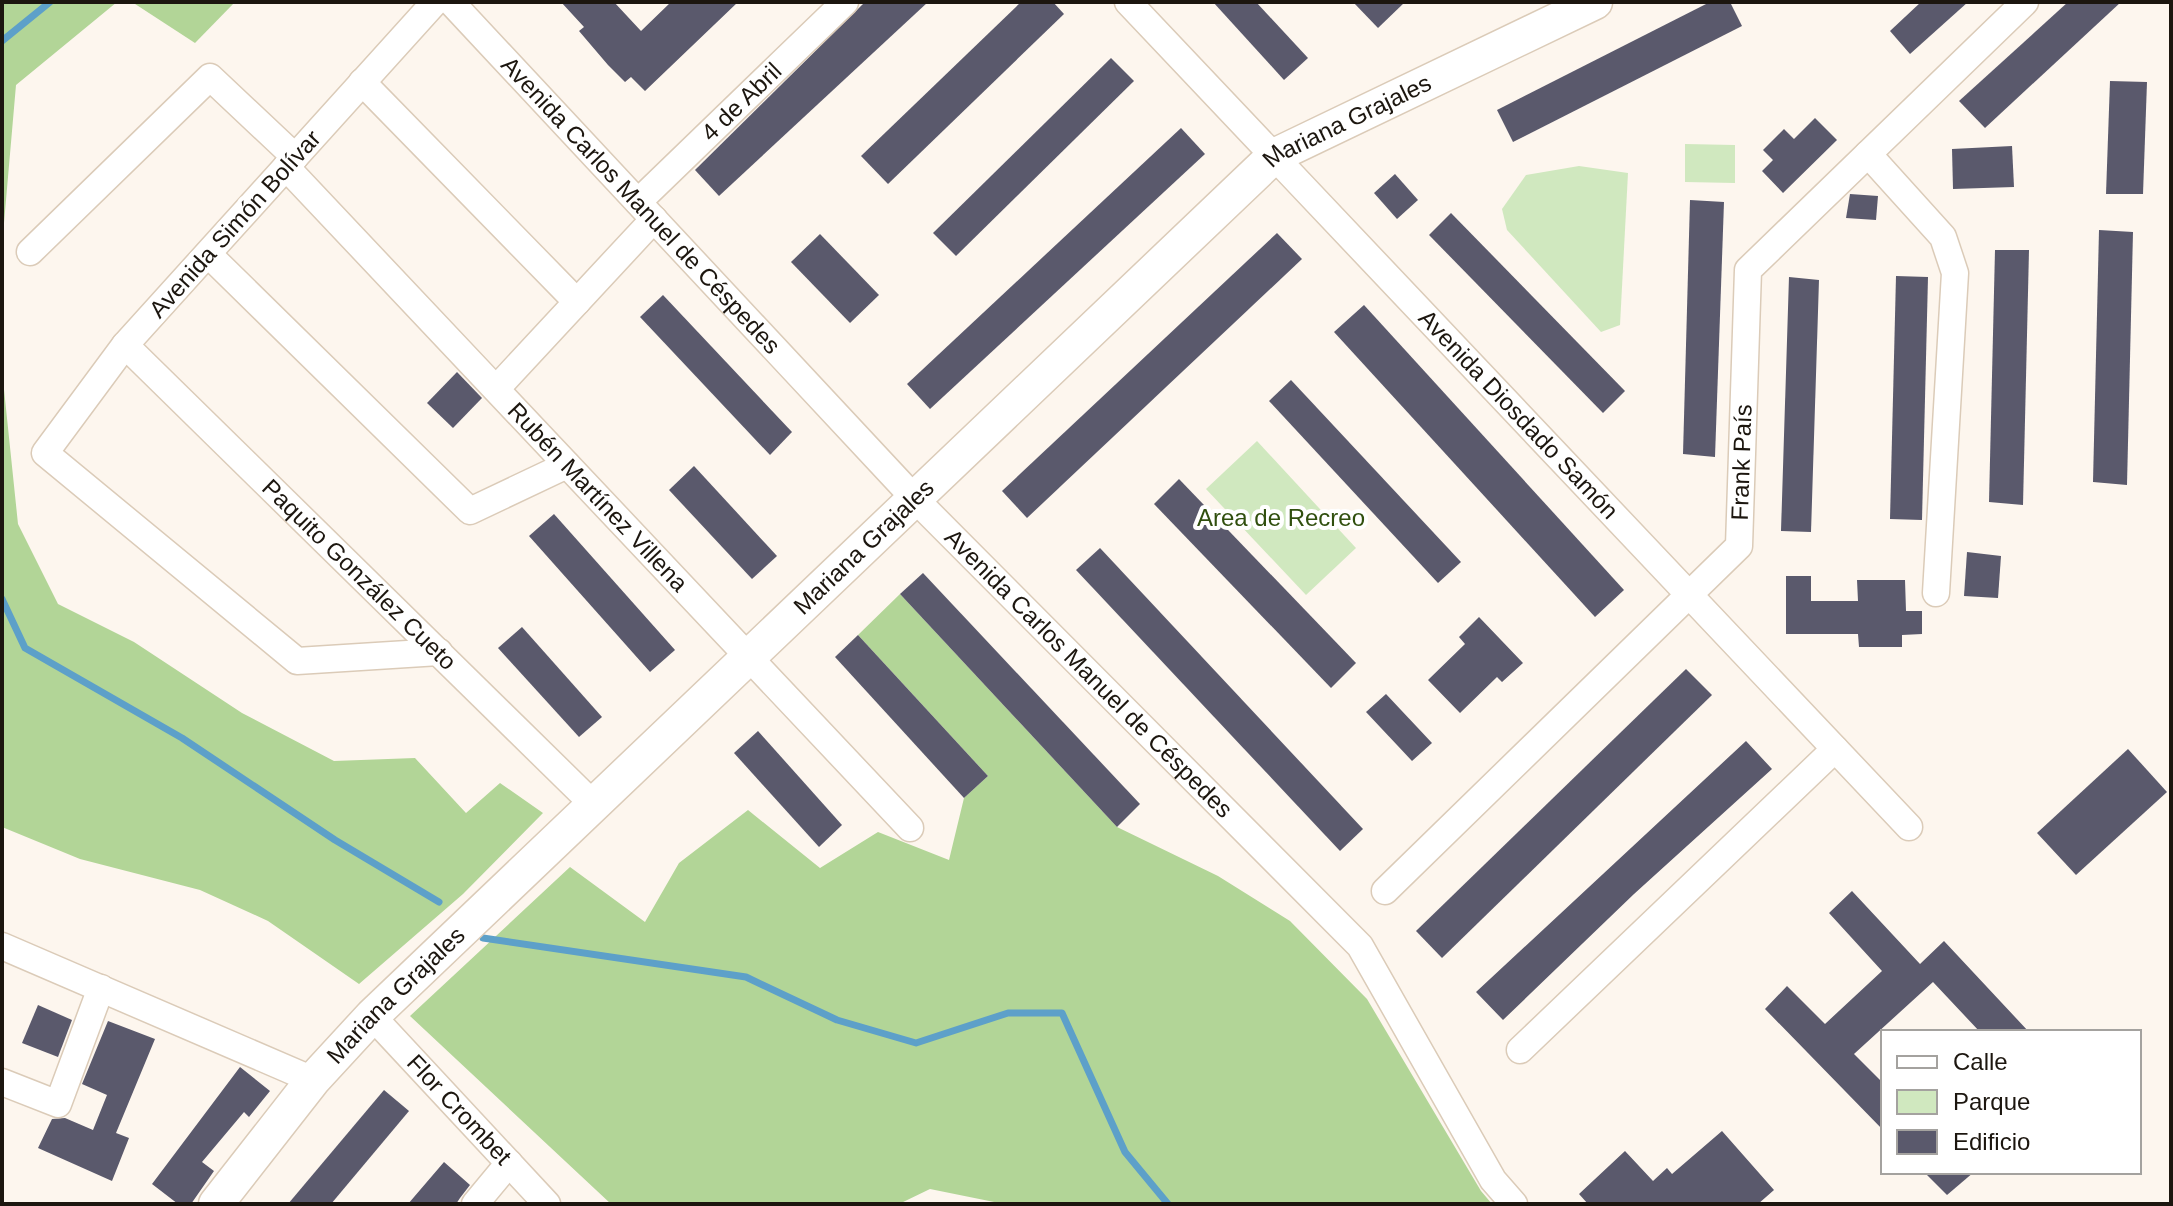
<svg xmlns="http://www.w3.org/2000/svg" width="2173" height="1206" font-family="Helvetica,sans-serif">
<rect width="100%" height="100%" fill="#fdf6ee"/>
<g fill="#d0e8bf">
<path d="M 1685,144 L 1735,145 L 1735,183 L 1685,182 Z"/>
<path d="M 1579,166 L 1628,173 L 1620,325 L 1601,332 L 1507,230 L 1502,209 L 1526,175 Z"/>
<path d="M 1257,441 L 1356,548 L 1306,595 L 1206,489 Z"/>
</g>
<g fill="#b2d597">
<path d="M 2,2 L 117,2 L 16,85 L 2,246 Z"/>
<path d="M 132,2 L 235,2 L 195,43 Z"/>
<path d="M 2,370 L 18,524 L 58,604 L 134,642 L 242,713 L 334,761 L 415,758 L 466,813 L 500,783 L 543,813 L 463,894 L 359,984 L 268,921 L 200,890 L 80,859 L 2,827 Z"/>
<path d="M 900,594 L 1117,827 L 1218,876 L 1290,921 L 1367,999 L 1481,1191 L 1492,1204 L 1004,1204 L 930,1189 L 899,1204 L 611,1204 L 410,1016 L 570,867 L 645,922 L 679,863 L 748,810 L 820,868 L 878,832 L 949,860 L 964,798 L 988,776 L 858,635 Z"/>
</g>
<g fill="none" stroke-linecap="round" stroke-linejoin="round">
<g stroke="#5da0c9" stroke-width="7">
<path d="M 2,41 L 50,2"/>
<path d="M 2,599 L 25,648 L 182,738 L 335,840 L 439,902"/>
<path d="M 483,938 L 746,977 L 837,1020 L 916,1043 L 1008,1013 L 1062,1013 L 1125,1152 L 1168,1204"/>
</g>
</g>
<g fill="#5a596c">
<path d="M 561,2 L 614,2 L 641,31 L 671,2 L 738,2 L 645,91 L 631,77 L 625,82 L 608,65 L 579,31 L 584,27 Z"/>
<path d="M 865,2 L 928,2 L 719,196 L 695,170 Z"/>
<path d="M 1021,2 L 1053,2 L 1064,14 L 888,184 L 861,156 Z"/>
<path d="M 1213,2 L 1256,2 L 1308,58 L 1284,80 Z"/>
<path d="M 1353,2 L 1405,2 L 1378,28 Z"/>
<path d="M 1710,2 L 1730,2 L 1742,26 L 1513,142 L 1497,110 Z"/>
<path d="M 1921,2 L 1968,2 L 1910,54 L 1890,31 Z"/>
<path d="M 2068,2 L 2121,2 L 1985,128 L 1959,101 Z"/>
<path d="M 1111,58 L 1134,81 L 956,256 L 933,233 Z"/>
<path d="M 2110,81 L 2147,82 L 2143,194 L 2106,194 Z"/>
<path d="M 1815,118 L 1837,140 L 1783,193 L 1762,171 L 1773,160 L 1763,150 L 1784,129 L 1794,139 Z"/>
<path d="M 1181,128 L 1205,154 L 930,409 L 907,384 Z"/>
<path d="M 2012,146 L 2014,187 L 1953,189 L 1952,149 Z"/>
<path d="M 1395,174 L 1418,200 L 1397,219 L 1374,193 Z"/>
<path d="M 1850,194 L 1878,196 L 1876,220 L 1846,218 Z"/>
<path d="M 1690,200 L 1724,202 L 1715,457 L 1683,454 Z"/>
<path d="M 1451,213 L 1625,391 L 1603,413 L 1429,235 Z"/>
<path d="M 2099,230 L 2133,232 L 2127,485 L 2093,482 Z"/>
<path d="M 1277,233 L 1302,259 L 1027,518 L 1002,491 Z"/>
<path d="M 820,234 L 879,295 L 850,323 L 791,262 Z"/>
<path d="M 1995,250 L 2029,250 L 2023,505 L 1989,502 Z"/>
<path d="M 1896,276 L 1928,277 L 1922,520 L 1890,519 Z"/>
<path d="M 1789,277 L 1819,280 L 1811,532 L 1781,531 Z"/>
<path d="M 663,295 L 792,432 L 770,455 L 640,317 Z"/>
<path d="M 1364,305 L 1624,590 L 1595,617 L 1334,332 Z"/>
<path d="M 457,372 L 482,398 L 453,428 L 427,403 Z"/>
<path d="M 1291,380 L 1461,562 L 1438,583 L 1269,401 Z"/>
<path d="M 694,466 L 777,556 L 752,579 L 669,490 Z"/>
<path d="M 1179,479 L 1356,663 L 1331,688 L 1154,504 Z"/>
<path d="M 554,514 L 675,650 L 650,672 L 529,536 Z"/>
<path d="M 1100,548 L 1363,829 L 1340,851 L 1076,570 Z"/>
<path d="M 1967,552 L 2001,556 L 1998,598 L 1964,596 Z"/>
<path d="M 923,573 L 1140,804 L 1117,827 L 900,594 Z"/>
<path d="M 1786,576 L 1811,576 L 1811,601 L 1858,601 L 1857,580 L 1905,580 L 1906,611 L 1922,611 L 1922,634 L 1902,635 L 1902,647 L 1859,647 L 1858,634 L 1786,634 Z"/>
<path d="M 1479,617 L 1523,663 L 1502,682 L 1497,677 L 1460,713 L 1428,680 L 1465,644 L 1459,637 Z"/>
<path d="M 522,627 L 602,717 L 579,737 L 498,648 Z"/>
<path d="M 858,635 L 988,776 L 964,798 L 835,657 Z"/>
<path d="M 1686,669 L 1712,695 L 1442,958 L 1416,931 Z"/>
<path d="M 1386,694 L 1432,743 L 1412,761 L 1366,712 Z"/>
<path d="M 758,731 L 842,825 L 819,847 L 734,753 Z"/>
<path d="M 1746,741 L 1772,769 L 1634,894 L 1503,1020 L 1476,992 Z"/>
<path d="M 2128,749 L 2167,792 L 2076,875 L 2037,833 Z"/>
<path d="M 1852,891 L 1920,964 L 1944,941 L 2029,1032 L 1980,1032 L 1933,982 L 1854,1054 L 1883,1083 L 1883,1130 L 1765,1009 L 1787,986 L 1825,1024 L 1882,971 L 1829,913 Z"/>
<path d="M 38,1005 L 72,1020 L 58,1057 L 22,1043 Z"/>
<path d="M 108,1021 L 155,1039 L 116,1133 L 129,1138 L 112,1181 L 38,1148 L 52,1119 L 65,1118 L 93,1130 L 107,1095 L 82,1084 Z"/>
<path d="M 240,1067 L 270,1091 L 249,1117 L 244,1112 L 202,1162 L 214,1171 L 191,1204 L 178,1204 L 152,1184 Z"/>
<path d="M 384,1090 L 409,1111 L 331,1204 L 288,1204 Z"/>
<path d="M 1722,1131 L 1774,1190 L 1758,1204 L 1588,1204 L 1579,1194 L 1625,1151 L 1653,1181 L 1667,1168 L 1672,1174 Z"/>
<path d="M 444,1162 L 470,1185 L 460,1198 L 456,1204 L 408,1204 Z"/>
<path d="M 1924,1172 L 1974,1172 L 1947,1195 Z"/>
</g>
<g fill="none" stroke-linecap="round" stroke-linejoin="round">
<g stroke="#dbcbb8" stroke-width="29">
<g id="minor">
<path d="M 435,2 L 125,345 L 45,453 L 297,661 L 439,652"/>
<path id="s1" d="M 451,2 L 915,499 L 1360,946 L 1493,1180 L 1514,1204"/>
<path id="s2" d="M 1128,2 L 1909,827"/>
<path d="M 362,82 L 577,302"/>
<path d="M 1868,154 L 1943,237 L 1955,273 L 1936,593"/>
<path id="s3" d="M 286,167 L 910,828"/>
<path id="s4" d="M 638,202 L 845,2"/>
<path d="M 30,252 L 210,77 L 295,157"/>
<path d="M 208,254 L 470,511 L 567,465"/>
<path id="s5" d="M 125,345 L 594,805"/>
<path d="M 496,389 L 654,219"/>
<path id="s6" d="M 1385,891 L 1739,546 L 1748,270 L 2025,2"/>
<path d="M 2,946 L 313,1080"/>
<path id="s7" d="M 372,1016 L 547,1204"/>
<path d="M 1520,1050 L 1835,749"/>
<path d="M 2,1082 L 58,1104 L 101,988"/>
<path d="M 475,1204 L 509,1163"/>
</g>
</g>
<g stroke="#dbcbb8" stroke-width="37">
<g id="tertiary">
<path id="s8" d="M 216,1204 L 313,1080 L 372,1016 L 1274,156 L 1595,2"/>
</g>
</g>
<use href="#minor" stroke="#fff" stroke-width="26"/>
<use href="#tertiary" stroke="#fff" stroke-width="34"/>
</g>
<g text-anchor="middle" stroke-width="8" stroke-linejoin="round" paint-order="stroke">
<g font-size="24" fill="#1c160f" stroke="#fff">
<text dy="8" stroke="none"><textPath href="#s4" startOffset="144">4 de Abril</textPath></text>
<text dy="8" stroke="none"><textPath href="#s8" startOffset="1572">Mariana Grajales</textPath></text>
<text dy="8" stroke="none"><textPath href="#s1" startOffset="278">Avenida Carlos Manuel de Céspedes</textPath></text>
<text transform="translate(235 224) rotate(-48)" y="8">Avenida Simón Bolívar</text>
<text dy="8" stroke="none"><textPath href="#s2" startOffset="568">Avenida Diosdado Samón</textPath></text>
<text dy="8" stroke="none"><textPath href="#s6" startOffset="578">Frank País</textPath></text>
<text dy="8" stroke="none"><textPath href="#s3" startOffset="454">Rubén Martínez Villena</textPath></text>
<text dy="8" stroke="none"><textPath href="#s8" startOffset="924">Mariana Grajales</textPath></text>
<text dy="8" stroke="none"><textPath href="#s5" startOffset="328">Paquito González Cueto</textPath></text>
<text dy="8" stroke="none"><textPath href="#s1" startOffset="926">Avenida Carlos Manuel de Céspedes</textPath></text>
<text dy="8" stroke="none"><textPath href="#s8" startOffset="276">Mariana Grajales</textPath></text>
<text dy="8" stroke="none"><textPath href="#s7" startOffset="128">Flor Crombet</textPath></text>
</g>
<g font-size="24" fill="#304f0e" stroke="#fff">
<text x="1281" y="526">Area de Recreo</text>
</g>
</g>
<rect width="2173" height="1206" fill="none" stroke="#1c160f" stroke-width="8"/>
<rect x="1881" y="1030" width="260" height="144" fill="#ffffff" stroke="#a4a29f" stroke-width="2"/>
<rect x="1897" y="1056" width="40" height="12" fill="#ffffff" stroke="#a4a29f" stroke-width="2"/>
<text x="1953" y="1070" font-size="24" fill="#1c160f">Calle</text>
<rect x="1897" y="1090" width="40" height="24" fill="#d0e8bf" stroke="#a4a29f" stroke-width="2"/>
<text x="1953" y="1110" font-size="24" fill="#1c160f">Parque</text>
<rect x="1897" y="1130" width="40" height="24" fill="#5a596c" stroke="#a4a29f" stroke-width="2"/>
<text x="1953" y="1150" font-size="24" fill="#1c160f">Edificio</text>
</svg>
